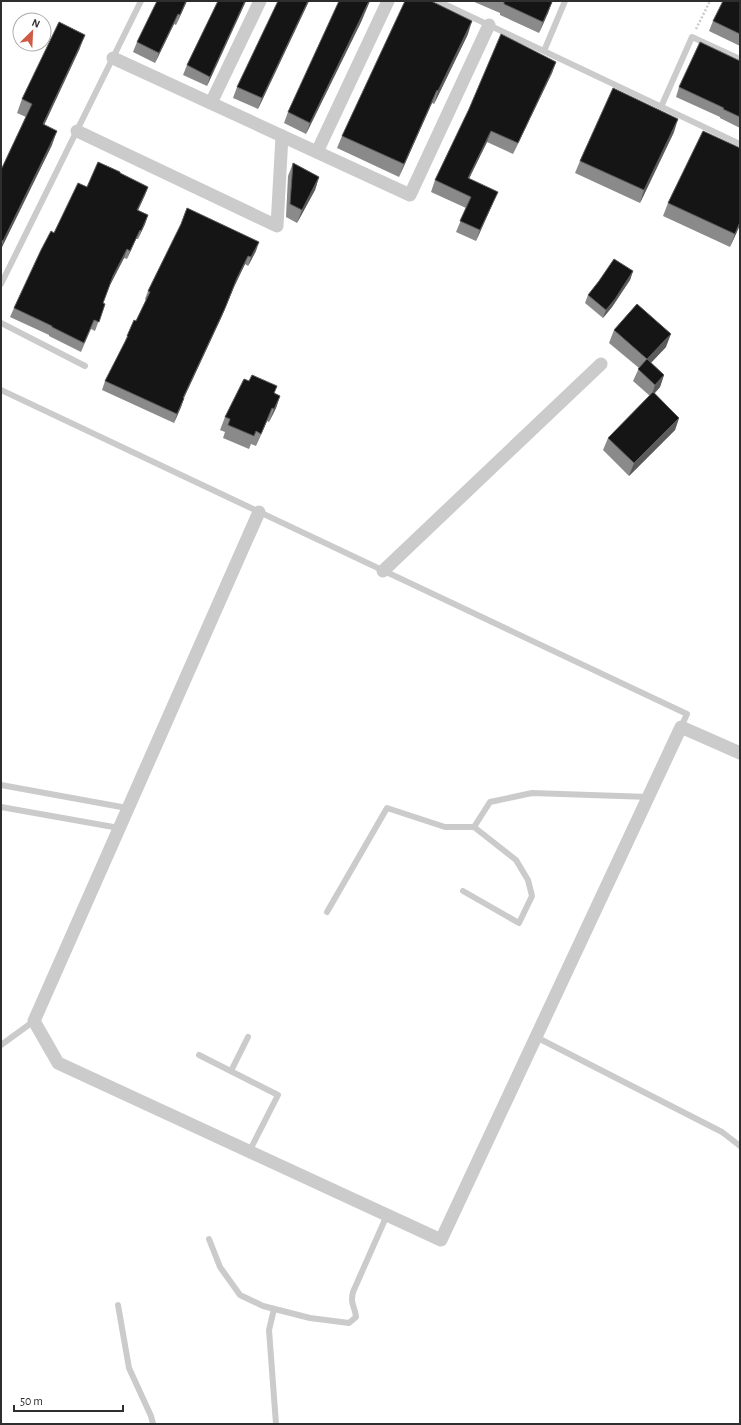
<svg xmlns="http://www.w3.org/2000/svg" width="741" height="1425" font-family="'Alegreya Sans',sans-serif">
<rect width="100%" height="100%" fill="#fff"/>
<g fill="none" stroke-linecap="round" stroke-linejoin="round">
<path stroke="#cbcbcb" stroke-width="2.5" stroke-dasharray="2 2" stroke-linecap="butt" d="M 696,29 L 710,1"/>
<g stroke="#cbcbcb" stroke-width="6">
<path d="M 438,1 L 740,144"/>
<path d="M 544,51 L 565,1"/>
<path d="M 661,107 L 692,37 L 740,59"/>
<path d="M 1,284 L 141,1"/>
<path d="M 1,323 L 85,366"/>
<path d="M 1,390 L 687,714 L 681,727"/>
<path d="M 1,785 L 127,808"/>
<path d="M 1,807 L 119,828"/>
<path d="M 463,891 L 519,923 L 532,896 L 528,880 L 516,860 L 474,827 L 490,802 L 532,793 L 649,797"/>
<path d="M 327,912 L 387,808 L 445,827 L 474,827"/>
<path d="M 536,1037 L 722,1132 L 740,1146"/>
<path d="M 1,1045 L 34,1021"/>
<path d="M 199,1055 L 278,1095 L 249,1152"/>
<path d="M 231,1071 L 248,1037"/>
<path d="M 209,1239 L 220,1267 L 240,1295 L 263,1306 L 310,1318 L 349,1323 L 356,1317 C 355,1306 350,1305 353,1292 L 387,1215"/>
<path d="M 118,1305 L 129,1368 L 151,1416 L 153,1424"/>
<path d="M 274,1309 L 269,1330 L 276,1424"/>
</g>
<g stroke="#cbcbcb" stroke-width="13">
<path d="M 113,58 L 410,195 L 489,25"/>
<path d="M 211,103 L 260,1"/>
<path d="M 77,131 L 277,226 L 282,136"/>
<path d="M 317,152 L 388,1"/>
<path d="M 259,512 L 34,1021 L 58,1063 L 441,1240 L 681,727 L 740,753"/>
<path d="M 383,571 L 601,364"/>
</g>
</g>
<g fill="#8a8a8a">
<path d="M 187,1 L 176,25 L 174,24 L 155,63 L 133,52 L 137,42 Z"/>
<path d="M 218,1 L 246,1 L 207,86 L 183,75 L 187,65 Z"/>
<path d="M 309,1 L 258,109 L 233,98 L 237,87 Z"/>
<path d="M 472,1 L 551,1 L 552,2 L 548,13 L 539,33 L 500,15 L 500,13 Z"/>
<path d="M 740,1 L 740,46 L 709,31 L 713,21 Z"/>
<path d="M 362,20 L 306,134 L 284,123 L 288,112 Z"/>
<path d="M 468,34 L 434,104 L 432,103 L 399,177 L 337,148 L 342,136 Z"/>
<path d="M 80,48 L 44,125 L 52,145 L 1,249 L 1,170 L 26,117 L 17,113 L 22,99 Z"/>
<path d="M 740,61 L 740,128 L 720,118 L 720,117 L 676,97 L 679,87 Z"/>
<path d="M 556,62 L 552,73 L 513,154 L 487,142 L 469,178 L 493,203 L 476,241 L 456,232 L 466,208 L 431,192 L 435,180 Z"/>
<path d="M 674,132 L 640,203 L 575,173 L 580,161 Z"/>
<path d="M 293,163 L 319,177 L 315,190 L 297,223 L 286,217 L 288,176 Z"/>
<path d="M 87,187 L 148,187 L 145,195 L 138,210 L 148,215 L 145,224 L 138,239 L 136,239 L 127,259 L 124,258 L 110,285 L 103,303 L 105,304 L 95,331 L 91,329 L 81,352 L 49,336 L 49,335 L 10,317 L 14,308 L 54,233 Z"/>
<path d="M 668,203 L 740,225 L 730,247 L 663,216 Z"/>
<path d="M 256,251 L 248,266 L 245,264 L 234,287 L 222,316 L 184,398 L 181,407 L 174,423 L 102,390 L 105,381 L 124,344 L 127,336 L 136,321 L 146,300 L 145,299 L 148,291 Z"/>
<path d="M 633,271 L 630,280 L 612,307 L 603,318 L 585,303 L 588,295 Z"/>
<path d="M 614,330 L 666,347 L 651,363 L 664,375 L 660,387 L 655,393 L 679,418 L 675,430 L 629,476 L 603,450 L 608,438 L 650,396 L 633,381 L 639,368 L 609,343 Z"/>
<path d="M 249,381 L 277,386 L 274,393 L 280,396 L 276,408 L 269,422 L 267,421 L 256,446 L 251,444 L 249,449 L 223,438 L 225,432 L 220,430 L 225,417 Z"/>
</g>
<g fill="#5b5b5b">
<path d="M 186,1 L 187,1 L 176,25 L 180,15 Z"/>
<path d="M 245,1 L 246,1 L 207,86 L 210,77 Z"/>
<path d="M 308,1 L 309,1 L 258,109 L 262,98 Z"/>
<path d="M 369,1 L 370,1 L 362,20 L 306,134 L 310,123 Z"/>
<path d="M 552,2 L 548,13 L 539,33 L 543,22 Z"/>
<path d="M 178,14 L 174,24 L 155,63 L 159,53 Z"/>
<path d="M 472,21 L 468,34 L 434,104 L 438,91 Z"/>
<path d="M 85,35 L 80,48 L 38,138 L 43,124 Z"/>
<path d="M 556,62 L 552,73 L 513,154 L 518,143 Z"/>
<path d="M 437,90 L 432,103 L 399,177 L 404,164 Z"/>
<path d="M 678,119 L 674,132 L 640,203 L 644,190 Z"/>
<path d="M 57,131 L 52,145 L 1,249 L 3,241 Z"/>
<path d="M 491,131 L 487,142 L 464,189 L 468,178 Z"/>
<path d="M 319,177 L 315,190 L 297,223 L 302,210 Z"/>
<path d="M 148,187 L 145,195 L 134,219 L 137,210 Z"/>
<path d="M 498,192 L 493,203 L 476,241 L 480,230 Z"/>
<path d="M 148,215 L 145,224 L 138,239 L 141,231 Z"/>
<path d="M 740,222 L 740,225 L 730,247 L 735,234 Z"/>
<path d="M 140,230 L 136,239 L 127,259 L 130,251 Z"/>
<path d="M 259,242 L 256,251 L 248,266 L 251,257 Z"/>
<path d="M 127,249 L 124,258 L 110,285 L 113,276 Z"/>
<path d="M 248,256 L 245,264 L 234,287 L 222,316 L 180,406 L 183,398 L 237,278 Z"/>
<path d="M 633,271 L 630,280 L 612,307 L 603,318 L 606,310 Z"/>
<path d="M 671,334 L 666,347 L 643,371 L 647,359 Z"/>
<path d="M 664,375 L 660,387 L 651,397 L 655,385 Z"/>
<path d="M 280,396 L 276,408 L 269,422 L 274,409 Z"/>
<path d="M 184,398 L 181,407 L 174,423 L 177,414 Z"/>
<path d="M 272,408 L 267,421 L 256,446 L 261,434 Z"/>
<path d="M 679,418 L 675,430 L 629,476 L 634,463 Z"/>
</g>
<g fill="#151515" stroke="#5b5b5b">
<path d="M 157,1 L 186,1 L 180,15 L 178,14 L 159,53 L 137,42 Z"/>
<path d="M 218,1 L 245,1 L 210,77 L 187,65 Z"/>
<path d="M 278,1 L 308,1 L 262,98 L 237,87 Z"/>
<path d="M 339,1 L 369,1 L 310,123 L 288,112 Z"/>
<path d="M 405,1 L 431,1 L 472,21 L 438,91 L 437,90 L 404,164 L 342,136 Z"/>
<path d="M 501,1 L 551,1 L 552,2 L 543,22 L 504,4 L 504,2 Z"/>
<path d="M 723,1 L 740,1 L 740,34 L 713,21 Z"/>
<path d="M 59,22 L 85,35 L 43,124 L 57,131 L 3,241 L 1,240 L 1,170 L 32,104 L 22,99 Z"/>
<path d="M 501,34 L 556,62 L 518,143 L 491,131 L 468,178 L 498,192 L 480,230 L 460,221 L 471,197 L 435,180 L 469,109 Z"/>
<path d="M 700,42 L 740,61 L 740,117 L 723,109 L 724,108 L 679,87 Z"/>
<path d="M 613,88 L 678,119 L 644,190 L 580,161 Z"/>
<path d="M 703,131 L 740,148 L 740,222 L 735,234 L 668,203 Z"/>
<path d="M 98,162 L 120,172 L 120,173 L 148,187 L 137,210 L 148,215 L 141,231 L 140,230 L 130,251 L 127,249 L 113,276 L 103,303 L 105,304 L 99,322 L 94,320 L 84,343 L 52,327 L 52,326 L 14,308 L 41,250 L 51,231 L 54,233 L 78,183 L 87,187 Z"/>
<path d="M 293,163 L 319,177 L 302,210 L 290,204 Z"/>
<path d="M 187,208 L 259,242 L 251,257 L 248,256 L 237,278 L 225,308 L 183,398 L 184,398 L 177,414 L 105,381 L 128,336 L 127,336 L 134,320 L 136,321 L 150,292 L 148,291 L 181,224 Z"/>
<path d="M 614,259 L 633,271 L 615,299 L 606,310 L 588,295 L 599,281 Z"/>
<path d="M 637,304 L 671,334 L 647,359 L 614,330 Z"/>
<path d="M 647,359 L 664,375 L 655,385 L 638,369 Z"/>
<path d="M 252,375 L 277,386 L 274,393 L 280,396 L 274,409 L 272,408 L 261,434 L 256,431 L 254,436 L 228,425 L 230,419 L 225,417 L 244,379 L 249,381 Z"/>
<path d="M 653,392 L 679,418 L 634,463 L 608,438 Z"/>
</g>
<rect width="741" height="1425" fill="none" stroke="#2e2e2e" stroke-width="4"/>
<g transform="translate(32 32) rotate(24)"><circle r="19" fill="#ffffff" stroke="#ababab"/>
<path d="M0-3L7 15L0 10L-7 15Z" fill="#cf5b46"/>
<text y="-6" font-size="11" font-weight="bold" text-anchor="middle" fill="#2e2e2e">N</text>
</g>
<path d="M14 1405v6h109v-6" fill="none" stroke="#2e2e2e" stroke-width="2"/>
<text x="20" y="1405" font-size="12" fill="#2e2e2e" stroke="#ffffff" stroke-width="3" paint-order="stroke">50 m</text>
</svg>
